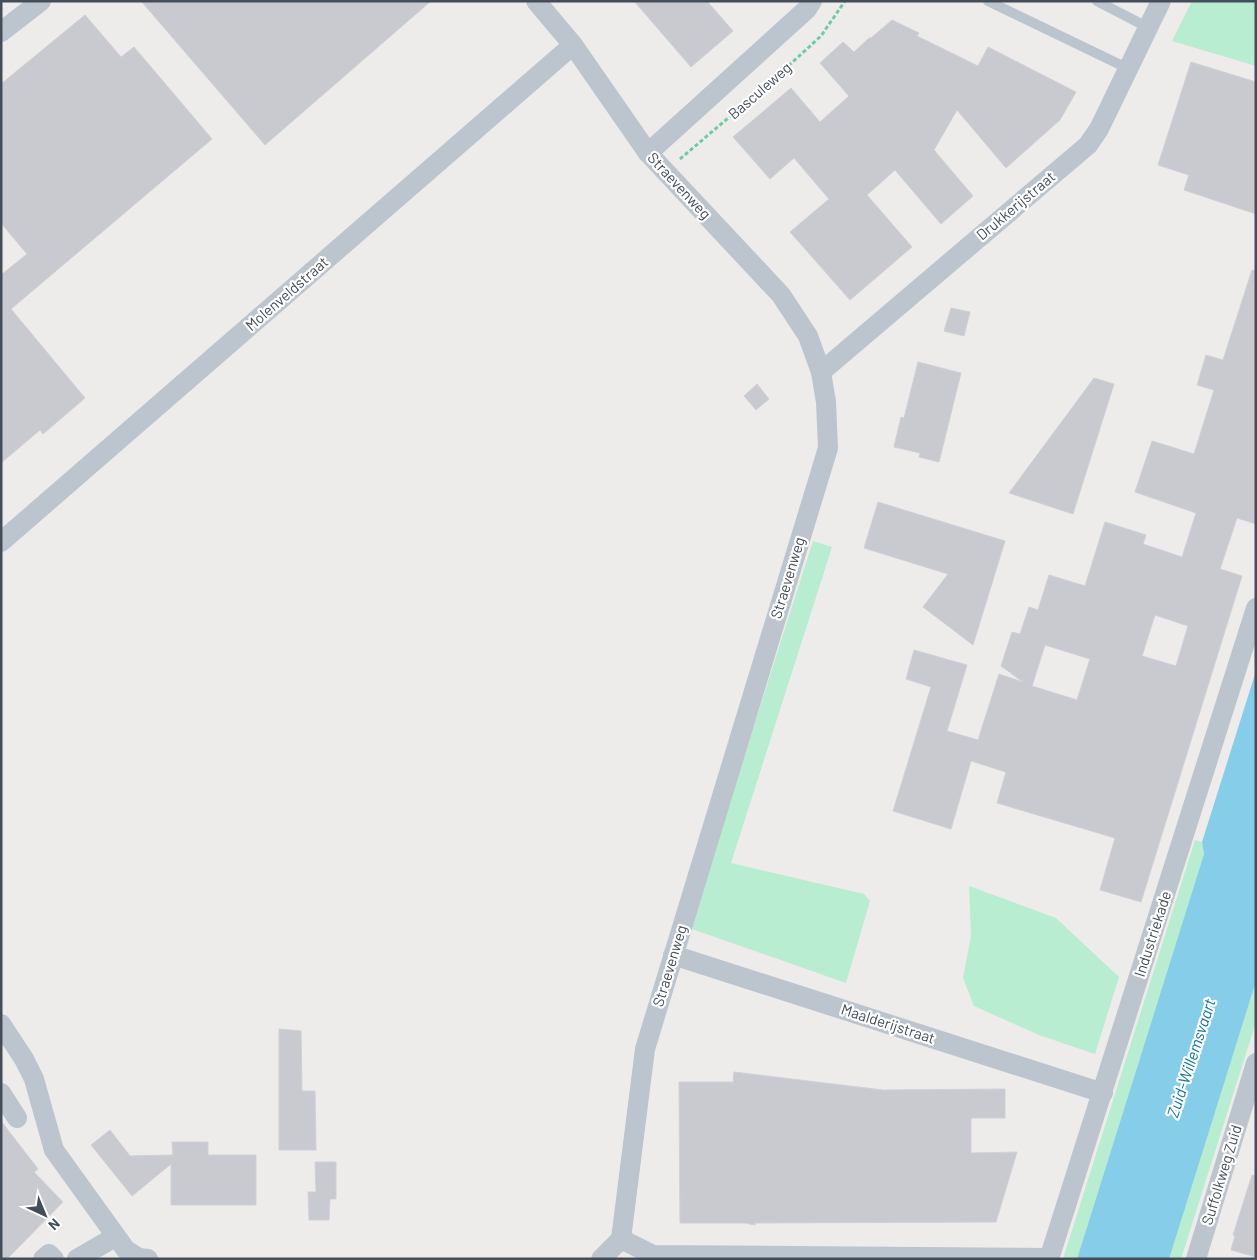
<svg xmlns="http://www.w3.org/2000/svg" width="1257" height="1260" font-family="Barlow,sans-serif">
<rect width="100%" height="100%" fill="#eeebeb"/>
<g fill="#b8edd1">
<path d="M 1192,1 L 1256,1 L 1256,66 L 1172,41 Z"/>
<path d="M 813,541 L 832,547 L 731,863 L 864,894 L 870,901 L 846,983 L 689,928 Z"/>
<path d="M 1195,840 L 1202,842 L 1204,854 L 1077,1259 L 1063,1259 Z"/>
<path d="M 969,886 L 1056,918 L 1119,977 L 1095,1054 L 1039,1035 L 974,1006 L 963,978 L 971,936 Z"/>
<path d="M 1256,980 L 1256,1022 L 1181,1259 L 1168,1259 Z"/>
</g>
<path fill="#86cdea" d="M 1256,671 L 1256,981 L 1169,1259 L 1077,1259 L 1204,854 L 1202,842 Z"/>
<g fill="#c8cad0" stroke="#cfd1d7" fill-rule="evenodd">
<path d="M 141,1 L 431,1 L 265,145 Z"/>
<path d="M 634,1 L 707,1 L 733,31 L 691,67 Z"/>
<path d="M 85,15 L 121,57 L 134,47 L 212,139 L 11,309 L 85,398 L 43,434 L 40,430 L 1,463 L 1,275 L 27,254 L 1,223 L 1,84 Z"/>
<path d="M 892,20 L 919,33 L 917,36 L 978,66 L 988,47 L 1076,92 L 1060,120 L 1006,168 L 957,110 L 934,150 L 973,196 L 941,224 L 895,170 L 867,195 L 912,247 L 850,300 L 790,232 L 829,199 L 794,158 L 770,179 L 733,137 L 791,88 L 820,122 L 849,96 L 820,63 L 843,42 L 854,52 L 869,38 L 871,38 Z"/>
<path d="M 1191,62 L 1256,82 L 1256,214 L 1184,190 L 1189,175 L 1158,165 Z"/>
<path d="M 1252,270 L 1256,271 L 1256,524 L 1237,518 L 1220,569 L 1242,576 L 1141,902 L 1100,890 L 1115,838 L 997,803 L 1006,772 L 971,761 L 951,829 L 893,811 L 931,687 L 906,679 L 914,650 L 967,665 L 947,731 L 978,740 L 999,674 L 1023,682 L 1001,666 L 1012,632 L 1020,634 L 1029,607 L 1038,610 L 1049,575 L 1085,586 L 1105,522 L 1146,535 L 1143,544 L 1182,557 L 1196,513 L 1135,492 L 1152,441 L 1194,454 L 1214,390 L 1197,385 L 1206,355 L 1223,360 ZM 1155,615 L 1188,626 L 1176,666 L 1142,656 ZM 1045,645 L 1090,659 L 1077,700 L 1032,686 Z"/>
<path d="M 951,308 L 970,312 L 964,336 L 944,331 Z"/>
<path d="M 918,362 L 961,373 L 939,462 L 919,457 L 920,453 L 894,447 L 901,417 L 904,418 Z"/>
<path d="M 1094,378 L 1114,384 L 1073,514 L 1009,493 Z"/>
<path d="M 757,384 L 769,399 L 756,410 L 744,396 Z"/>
<path d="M 878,502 L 1005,541 L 973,645 L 923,607 L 948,574 L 864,548 Z"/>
<path d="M 279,1029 L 301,1031 L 302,1091 L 315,1091 L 316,1150 L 279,1150 Z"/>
<path d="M 734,1072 L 883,1090 L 1005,1089 L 1005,1118 L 971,1118 L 971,1153 L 1017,1152 L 996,1222 L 755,1223 L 755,1225 L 745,1223 L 680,1223 L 679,1082 L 733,1082 Z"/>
<path d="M 1,1121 L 38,1169 L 34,1172 L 63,1202 L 7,1259 L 1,1259 Z"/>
<path d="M 110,1130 L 130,1156 L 171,1155 L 173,1155 L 172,1142 L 208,1142 L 208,1155 L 256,1155 L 256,1205 L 171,1205 L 171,1164 L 132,1196 L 91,1145 Z"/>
<path d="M 315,1162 L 336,1162 L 336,1199 L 330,1199 L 329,1220 L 309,1220 L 308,1192 L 316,1192 Z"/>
<path d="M 1252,1175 L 1256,1176 L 1256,1257 L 1231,1250 L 1235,1236 L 1233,1235 Z"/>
</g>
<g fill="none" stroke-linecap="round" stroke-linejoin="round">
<path stroke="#71caa5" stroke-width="3" stroke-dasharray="4 2.5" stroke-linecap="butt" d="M 680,159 L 774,79 L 821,36 L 845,1"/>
<g stroke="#bcc5ce" stroke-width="10">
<path d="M 988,1 L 1129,69"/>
<path d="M 1097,1 L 1149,28"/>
</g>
<g stroke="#bcc5ce" stroke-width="20">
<path d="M 536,1 L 573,45 L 648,153 L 781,295 L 808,336 L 821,372 L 826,402 L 828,448 L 645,1049 L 621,1239"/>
<path d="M 1,32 L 41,1"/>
<path d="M 648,153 L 807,9 L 812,1"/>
<path d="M 821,372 L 1088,145 L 1099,129 L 1161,1"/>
<path d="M 1,542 L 573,45"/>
<path d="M 673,955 L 1103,1093"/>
<path d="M 1,1024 L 24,1059 L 34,1079 L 54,1150 L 126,1250 L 139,1258 L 148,1259"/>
<path d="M 1,1093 L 17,1118"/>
<path d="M 621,1239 L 653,1255 L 1049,1258"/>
<path d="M 43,1259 L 49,1254 L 54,1259"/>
<path d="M 77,1259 L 115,1237"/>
<path d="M 601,1259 L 621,1239"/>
<path d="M 1049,1259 L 1256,608"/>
<path d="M 1196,1259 L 1256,1063"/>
</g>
</g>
<g text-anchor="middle" stroke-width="4.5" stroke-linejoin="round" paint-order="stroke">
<g font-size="15" fill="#444d58" stroke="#fff">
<text transform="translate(760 91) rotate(-41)" y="5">Basculeweg</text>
<text transform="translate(679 186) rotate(47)" y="5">Straevenweg</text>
<text transform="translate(1016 206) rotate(-40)" y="5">Drukkerijstraat</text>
<text transform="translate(287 294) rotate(-41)" y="5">Molenveldstraat</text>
<text transform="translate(788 578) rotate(-73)" y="5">Straevenweg</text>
<text transform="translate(1153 934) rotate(-72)" y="5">Industriekade</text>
<text transform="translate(670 966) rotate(-73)" y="5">Straevenweg</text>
<text transform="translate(888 1024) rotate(18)" y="5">Maalderijstraat</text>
<text transform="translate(1222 1175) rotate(-73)" y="5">Suffolkweg Zuid</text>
</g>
<g font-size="16" font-style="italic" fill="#0e77a2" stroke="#fff">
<text transform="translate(1191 1058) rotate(-72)" y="6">Zuid-Willemsvaart</text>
</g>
</g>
<rect width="1257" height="1260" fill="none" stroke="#444d58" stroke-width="5"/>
<g transform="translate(45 1215) rotate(136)" stroke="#ffffff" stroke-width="4" paint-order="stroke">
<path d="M0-4L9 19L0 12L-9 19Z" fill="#444d58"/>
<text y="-8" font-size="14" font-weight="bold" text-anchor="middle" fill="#444d58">N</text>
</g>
</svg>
